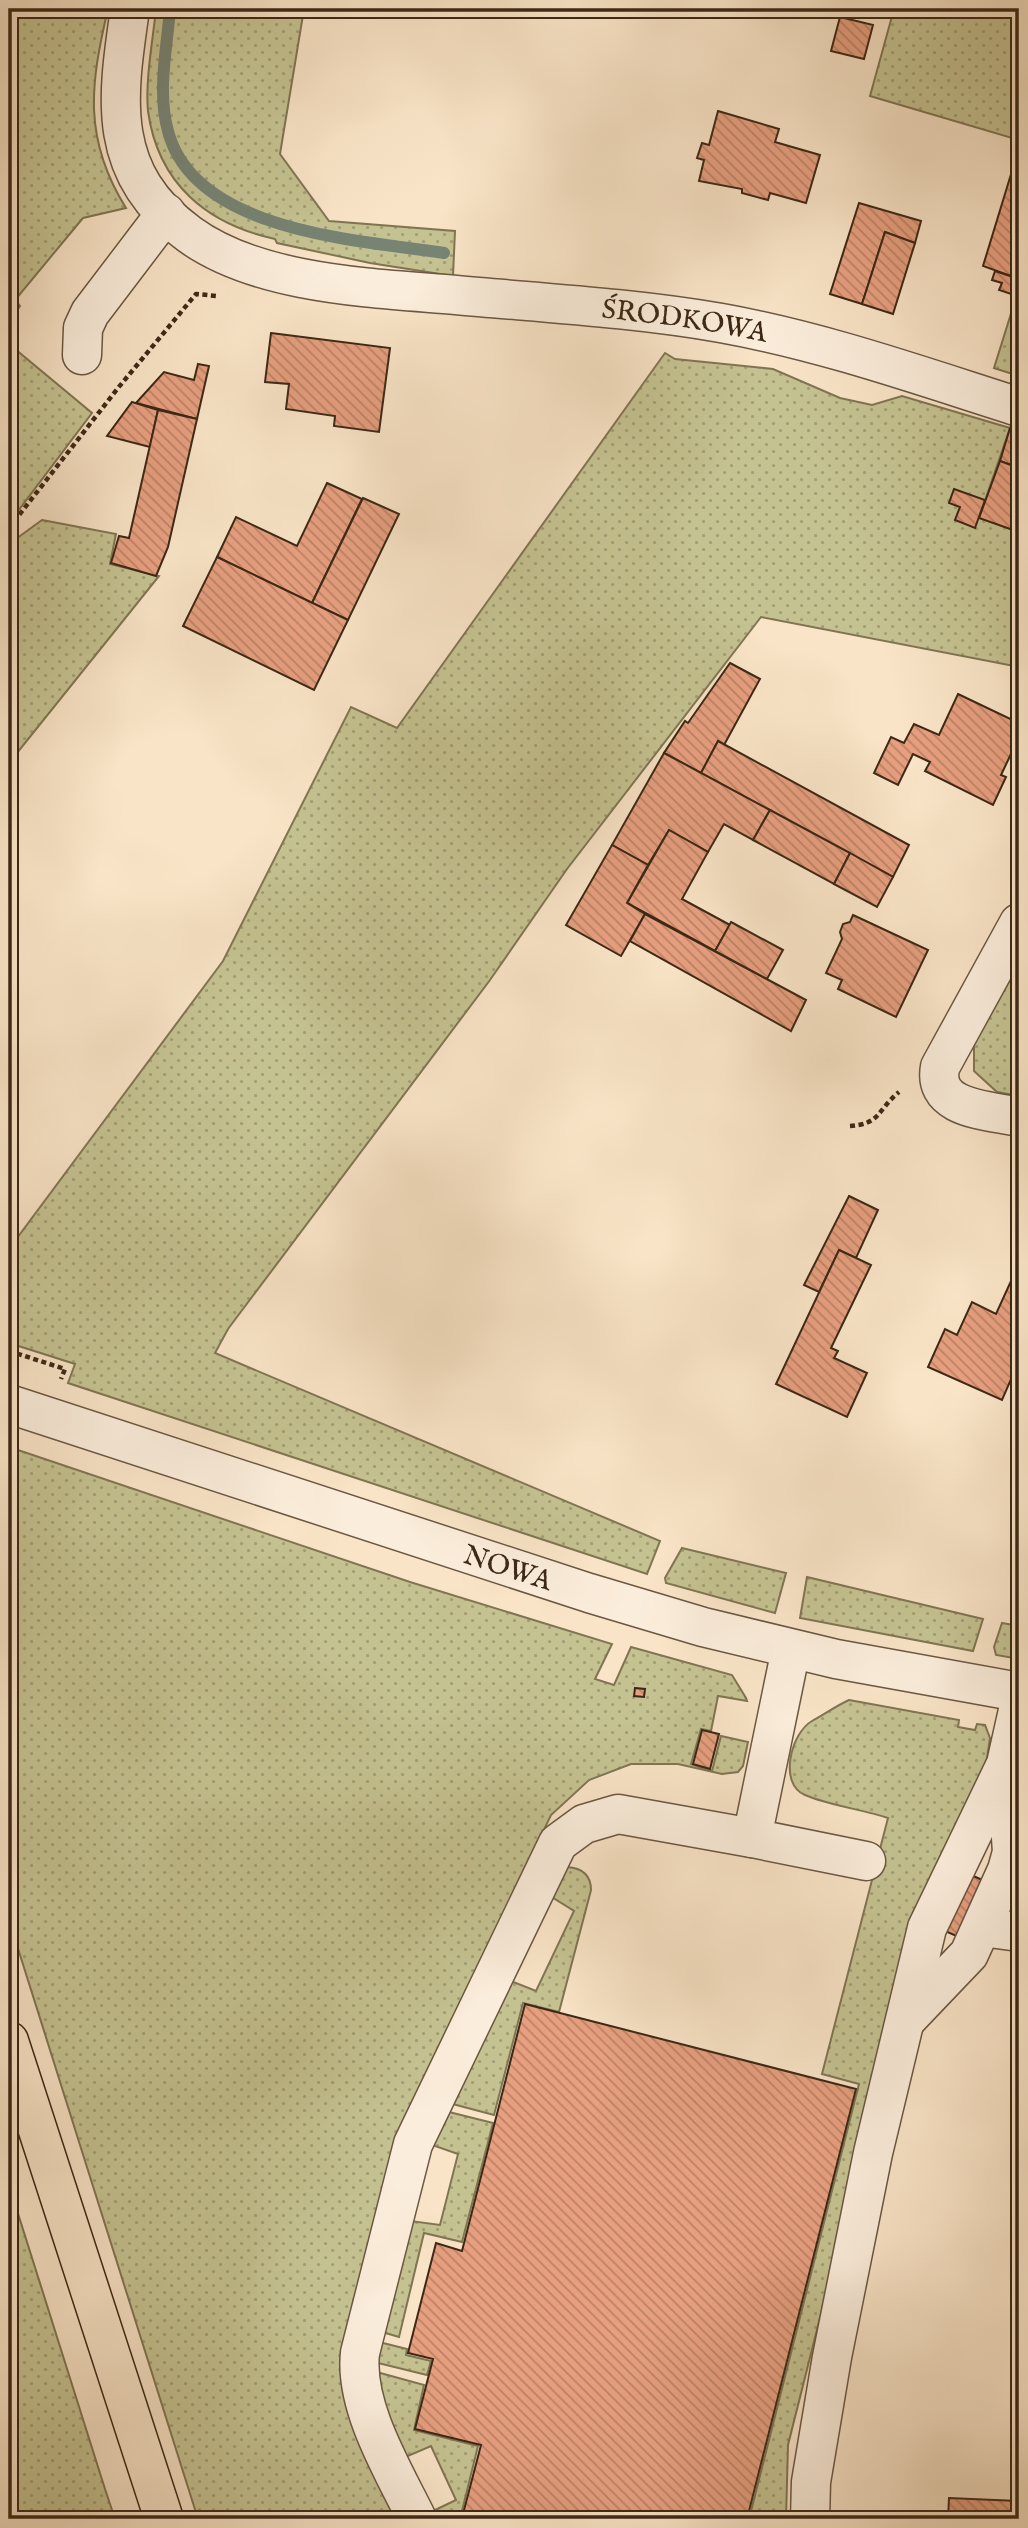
<svg xmlns="http://www.w3.org/2000/svg" width="1028" height="2528" font-family="'IM FELL English',serif">
<defs>
<pattern id="grass-dots" width="8" height="8" patternUnits="userSpaceOnUse" patternTransform="scale(1.75)"><rect width="8" height="8" fill="#c5c291"/><path d="M2 2h.1M6 6h.1" fill="none" stroke="#a19e75" stroke-width="1.8" stroke-linecap="round"/></pattern>
<pattern id="building-back-hatch" width="6" height="6" patternUnits="userSpaceOnUse" patternTransform="scale(1.75)"><rect width="6" height="6" fill="#e79f7f"/><path d="M-1 5l2 2M0 0l6 6M5-1l2 2" fill="none" stroke="#bc8267"/></pattern>
</defs>
<rect width="100%" height="100%" fill="#f9e4c7"/>
<filter id="stains"><feTurbulence type="fractalNoise" baseFrequency=".00286" numOctaves="4"/><feColorMatrix values="0 0 0 0 .2 0 0 0 0 .09 0 0 0 0 .02 0 0 0 .5 -.17"/></filter>
<radialGradient id="worn" r=".72"><stop offset=".6" stop-color="#630" stop-opacity="0"/><stop offset="1" stop-color="#630" stop-opacity=".3"/></radialGradient>
<g fill="url(#grass-dots)" stroke="#807553" stroke-width="2">
<path d="M 9,9 L 108,9 C 90,85 83,139 126,208 L 83,218 L 15,300 L 20,306 L 9,321 Z"/>
<path d="M 156,9 L 304,9 L 280,154 L 329,221 L 455,231 L 453,276 L 370,263 L 277,243 L 275,239 C 207,224 158,184 148,111 C 145,81 153,39 156,9 Z"/>
<path d="M 894,9 L 1019,9 L 1019,140 L 870,96 Z"/>
<path d="M 1019,288 L 1019,376 L 994,368 Z"/>
<path d="M 9,344 L 92,413 L 9,523 Z"/>
<path d="M 665,353 L 675,359 L 773,369 L 840,398 L 872,405 L 902,396 L 1010,428 L 979,518 L 1019,532 L 1019,667 L 761,617 L 567,869 L 490,980 L 228,1329 L 215,1353 L 660,1541 L 647,1574 L 68,1383 L 75,1364 L 9,1343 L 9,1231 L 17,1238 L 223,961 L 351,707 L 397,728 Z"/>
<path d="M 42,520 L 116,534 L 110,564 L 159,576 L 9,763 L 9,544 Z"/>
<path d="M 1019,958 L 1019,1096 L 997,1092 L 974,1071 L 974,1040 Z"/>
<path d="M 9,1447 L 410,1582 L 612,1644 L 595,1679 L 614,1685 L 631,1647 L 732,1675 L 746,1698 L 747,1701 L 718,1696 L 711,1731 L 701,1729 L 691,1764 L 712,1771 L 721,1736 L 748,1742 L 743,1766 L 738,1772 L 722,1774 L 678,1764 L 631,1764 L 589,1780 L 551,1815 L 404,2122 L 346,2349 L 397,2519 L 198,2519 L 9,1920 Z"/>
<path d="M 682,1548 L 786,1573 L 775,1613 L 666,1583 L 665,1578 Z"/>
<path d="M 807,1577 L 983,1619 L 973,1651 L 800,1618 Z"/>
<path d="M 1002,1623 L 1019,1626 L 1019,1659 L 996,1655 L 994,1647 Z"/>
<path d="M 849,1700 L 959,1720 L 958,1727 L 975,1730 L 977,1724 L 985,1725 L 990,1738 L 985,1772 L 912,1952 L 788,2445 L 786,2519 L 749,2519 L 859,2084 L 822,2074 L 888,1818 C 861,1809 831,1806 805,1795 C 778,1784 791,1733 812,1721 C 823,1715 836,1706 849,1700 Z"/>
<path d="M 567,1867 C 582,1868 591,1875 591,1890 L 559,2012 L 523,2003 L 494,2115 L 449,2103 L 511,1981 L 536,1991 L 574,1911 L 550,1896 Z"/>
<path d="M 445,2111 L 493,2123 L 462,2242 L 424,2233 L 399,2337 L 382,2332 L 411,2221 L 440,2225 L 458,2154 L 432,2145 Z"/>
<path d="M 9,2185 L 105,2489 L 115,2519 L 9,2519 Z"/>
<path d="M 379,2342 L 407,2349 L 406,2355 L 431,2361 L 427,2375 L 374,2362 Z"/>
<path d="M 373,2371 L 424,2385 L 414,2430 L 478,2446 L 461,2515 L 476,2519 L 433,2519 L 433,2511 L 456,2500 L 431,2446 L 408,2456 L 402,2453 Z"/>
</g>
<g fill="none" stroke-linecap="round" stroke-linejoin="round">
<path stroke="#778373" stroke-width="12" d="M 170,9 C 167,48 157,92 168,131 C 194,232 359,240 444,253"/>
</g>
<g fill="url(#building-back-hatch)" stroke="#3c2815" stroke-width="2">
<path d="M 840,17 L 873,25 L 864,59 L 831,51 Z"/>
<path d="M 718,111 L 779,129 L 775,142 L 820,155 L 806,203 L 770,193 L 768,200 L 742,193 L 742,189 L 699,181 L 704,160 L 697,158 L 702,143 L 709,145 Z"/>
<path d="M 1012,171 L 1019,173 L 1019,279 L 983,266 Z"/>
<path d="M 859,203 L 921,221 L 915,243 L 885,232 L 862,304 L 830,294 Z"/>
<path d="M 885,232 L 915,243 L 893,314 L 862,304 Z"/>
<path d="M 995,271 L 1019,279 L 1017,296 L 999,290 L 1002,283 L 992,280 Z"/>
<path d="M 271,333 L 390,348 L 379,432 L 334,426 L 335,416 L 286,409 L 289,384 L 265,382 Z"/>
<path d="M 198,364 L 209,366 L 197,419 L 136,403 L 164,372 L 194,380 Z"/>
<path d="M 132,402 L 158,410 L 150,447 L 107,436 Z"/>
<path d="M 158,410 L 197,419 L 168,547 L 156,576 L 111,563 L 119,536 L 129,538 Z"/>
<path d="M 1010,428 L 1019,432 L 1019,453 L 1014,466 L 1000,461 Z"/>
<path d="M 1000,461 L 1019,468 L 1019,513 L 1013,530 L 979,518 Z"/>
<path d="M 327,483 L 362,499 L 312,603 L 217,557 L 236,517 L 297,546 Z"/>
<path d="M 954,489 L 985,500 L 975,528 L 955,520 L 960,507 L 949,503 Z"/>
<path d="M 363,498 L 399,514 L 348,620 L 312,603 Z"/>
<path d="M 217,557 L 348,620 L 314,690 L 183,626 Z"/>
<path d="M 730,663 L 760,679 L 724,745 L 718,741 L 701,773 L 664,753 L 685,721 L 688,723 Z"/>
<path d="M 958,694 L 1019,723 L 1019,737 L 1001,775 L 1006,777 L 993,805 L 925,771 L 930,762 L 913,754 L 898,785 L 874,773 L 891,737 L 904,743 L 914,724 L 939,735 Z"/>
<path d="M 718,741 L 909,845 L 893,877 L 701,773 Z"/>
<path d="M 664,753 L 770,810 L 753,840 L 724,824 L 708,852 L 669,830 L 648,865 L 612,845 Z"/>
<path d="M 770,810 L 850,853 L 834,884 L 753,840 Z"/>
<path d="M 669,830 L 708,852 L 682,899 L 730,925 L 715,951 L 627,903 Z"/>
<path d="M 612,845 L 648,865 L 627,903 L 645,914 L 621,956 L 566,925 Z"/>
<path d="M 850,853 L 893,877 L 877,907 L 834,884 Z"/>
<path d="M 645,914 L 806,1000 L 791,1031 L 630,941 Z"/>
<path d="M 853,915 L 928,950 L 896,1017 L 838,989 L 842,980 L 826,973 L 842,939 L 840,932 L 843,924 L 850,922 Z"/>
<path d="M 731,922 L 783,950 L 767,979 L 715,951 Z"/>
<path d="M 849,1196 L 878,1210 L 856,1258 L 839,1250 L 819,1292 L 804,1285 Z"/>
<path d="M 839,1250 L 871,1265 L 831,1348 L 838,1351 L 834,1358 L 867,1373 L 847,1417 L 776,1384 Z"/>
<path d="M 1011,1281 L 1019,1285 L 1019,1361 L 1002,1400 L 928,1367 L 945,1329 L 957,1335 L 972,1302 L 996,1314 Z"/>
<path d="M 635,1688 L 645,1689 L 644,1697 L 634,1696 Z"/>
<path d="M 702,1730 L 719,1734 L 710,1769 L 693,1764 Z"/>
<path d="M 971,1875 L 987,1882 L 961,1938 L 945,1931 Z"/>
<path d="M 525,2004 L 856,2089 L 747,2519 L 483,2519 L 463,2514 L 481,2445 L 415,2429 L 433,2359 L 408,2353 L 436,2243 L 462,2251 Z"/>
<path d="M 949,2498 L 1019,2501 L 1019,2519 L 948,2519 Z"/>
</g>
<g fill="none" stroke-linecap="round" stroke-linejoin="round">
<g stroke="#6b5742" stroke-width="41">
<g id="minor">
<path id="s1" d="M 130,9 C 117,98 105,173 189,234 C 259,285 373,288 456,295 C 544,303 634,308 721,323 C 822,341 921,376 1019,407"/>
<path d="M 82,355 L 83,328 L 90,313 L 166,213"/>
<path d="M 1019,923 L 940,1067 C 932,1110 988,1110 1019,1117"/>
<path id="s2" d="M 9,1404 L 589,1593 L 703,1627 L 836,1659 L 1019,1692"/>
<path d="M 791,1649 L 752,1838 L 866,1861"/>
<path d="M 982,1927 L 1019,1932"/>
<path d="M 907,2019 L 969,1954 L 1007,1870 L 1012,1852 L 1006,1766"/>
<path d="M 417,2519 C 394,2472 354,2407 360,2353 L 413,2144 L 558,1843 L 584,1824 L 618,1814 L 752,1838"/>
<path d="M 810,2519 L 811,2482 L 832,2357 L 873,2153 L 927,1928 L 1006,1764 L 1019,1706"/>
</g>
</g>
<g stroke="#3c2815" stroke-width="41">
<path id="highway" d="M 9,2041 L 164,2519"/>
</g>
<g stroke="#3c2815" stroke-width="4.5" stroke-dasharray="5 3.5" stroke-linecap="butt">
<path d="M 9,528 L 118,388 L 196,294 L 217,296"/>
<path d="M 850,1126 C 881,1124 877,1110 899,1092"/>
<path d="M 9,1351 L 65,1369 L 61,1379"/>
</g>
<use href="#minor" stroke="#fbeddb" stroke-width="38"/>
<use href="#highway" stroke="#f9e4c7" stroke-width="38"/>
</g>
<g text-anchor="middle" stroke-width="5" stroke-linejoin="round" paint-order="stroke">
<g font-size="28" fill="#3c2815" stroke="#fbeddb">
<text dy="10" stroke="none"><textPath href="#s1" startOffset="756">ŚRODKOWA</textPath></text>
<text dy="10" stroke="none"><textPath href="#s2" startOffset="525">NOWA</textPath></text>
</g>
</g>
<rect width="1028" height="2528" fill="none" stroke="#f9e4c7" stroke-width="35"/>
<rect x="10" y="10" width="1007" height="2507" fill="none" stroke="#3c2815" stroke-width="3.5"/>
<rect x="18" y="18" width="993" height="2493" fill="none" stroke="#3c2815" stroke-width="2"/>
<rect width="100%" height="100%" filter="url(#stains)"/>
<rect width="100%" height="100%" fill="url(#worn)"/>
</svg>
